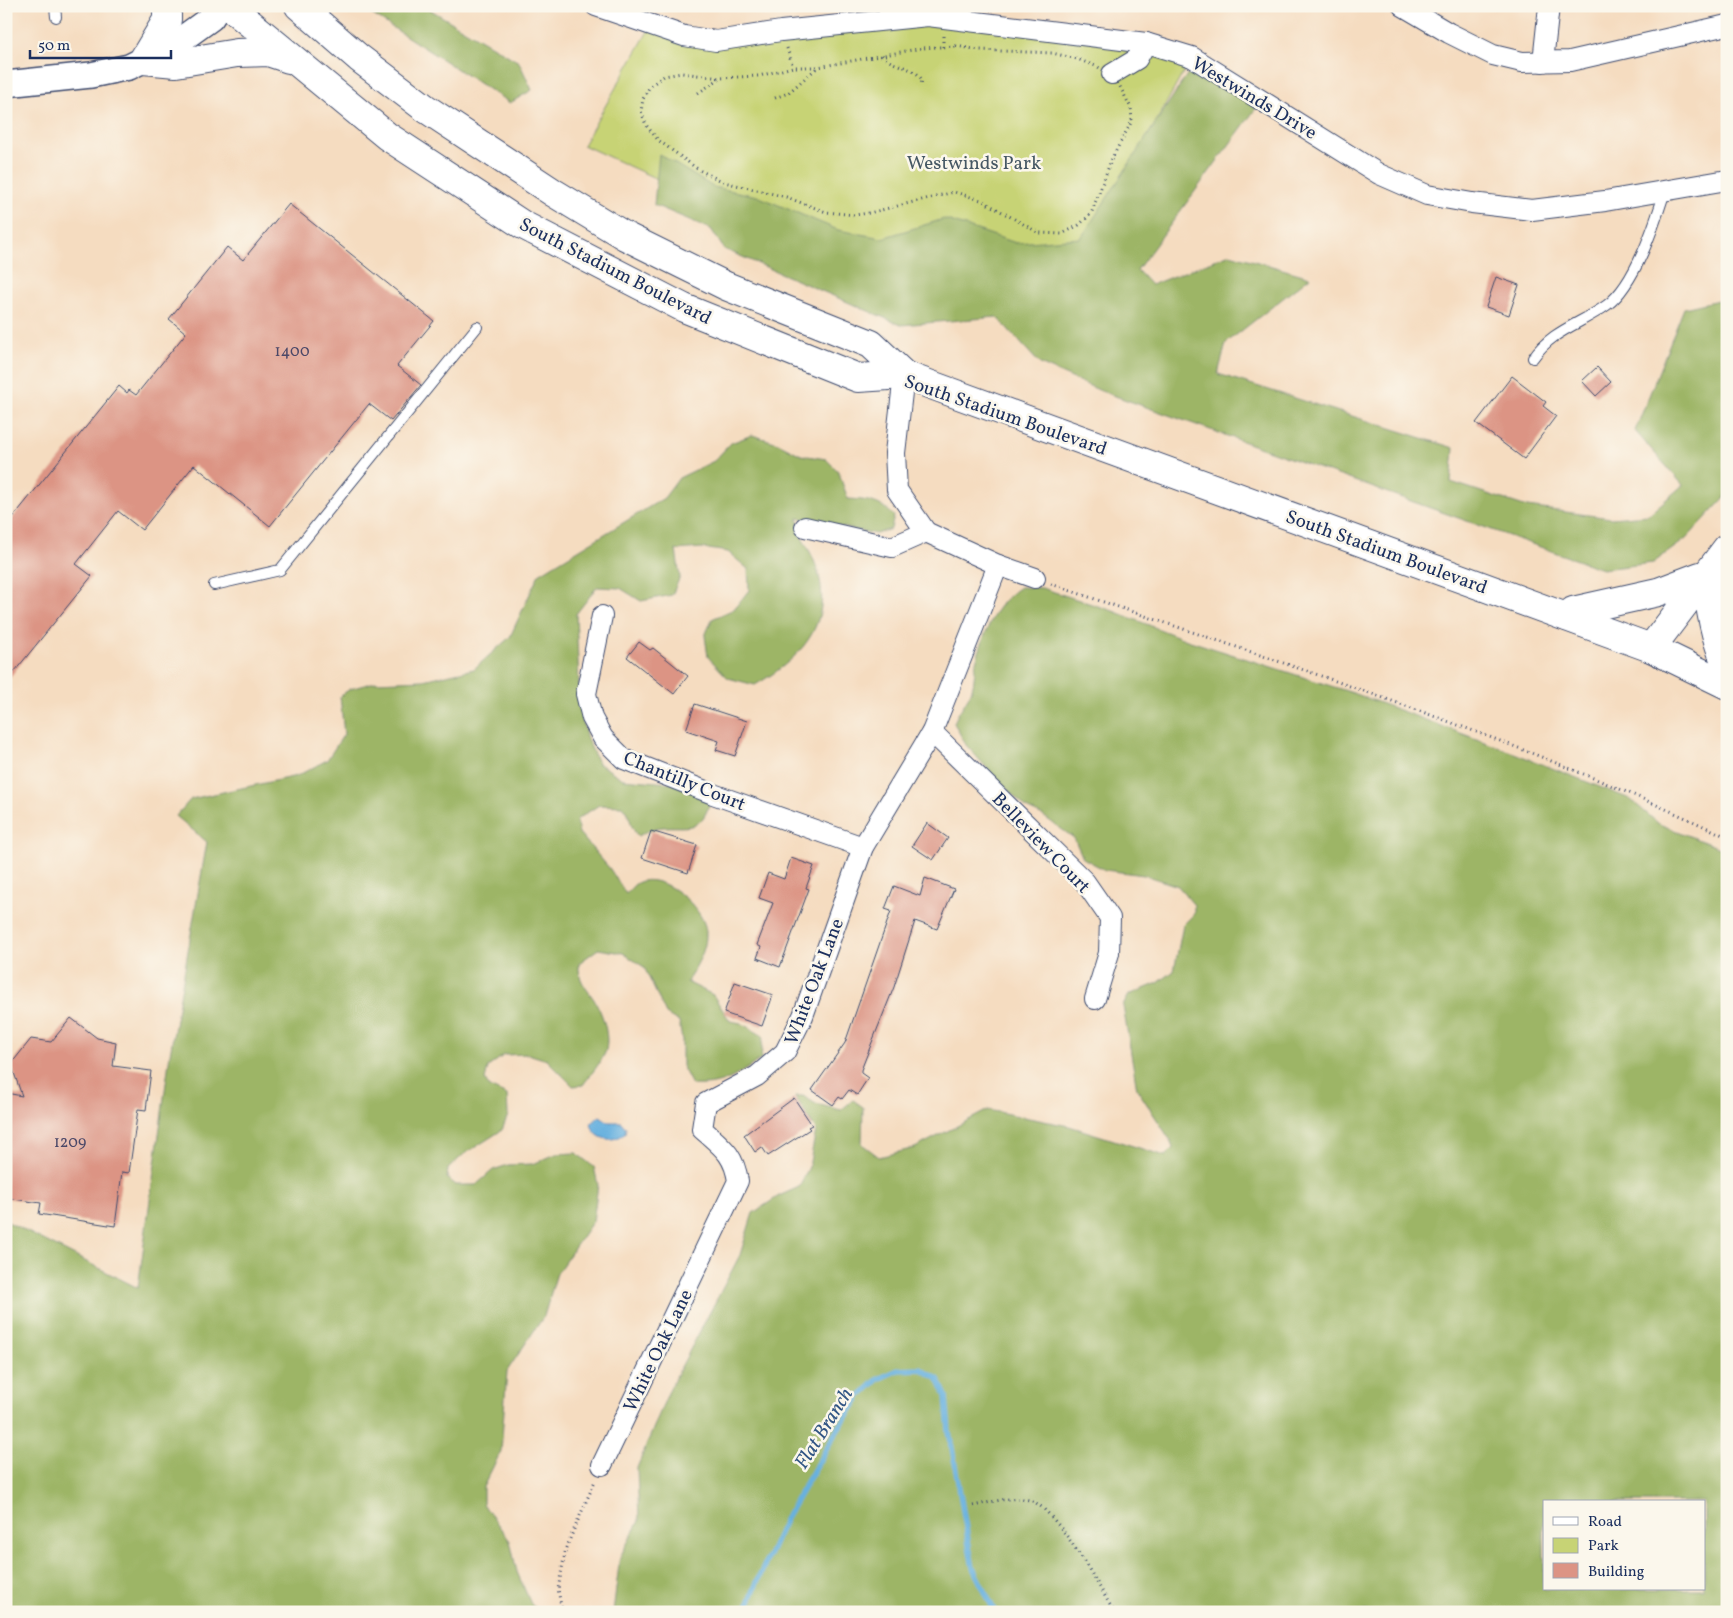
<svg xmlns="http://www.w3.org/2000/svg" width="1733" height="1618" font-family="Vollkorn,serif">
<rect width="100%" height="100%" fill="#fbf7ec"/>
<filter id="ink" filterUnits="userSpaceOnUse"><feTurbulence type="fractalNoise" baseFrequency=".02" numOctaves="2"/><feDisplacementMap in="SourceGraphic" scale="10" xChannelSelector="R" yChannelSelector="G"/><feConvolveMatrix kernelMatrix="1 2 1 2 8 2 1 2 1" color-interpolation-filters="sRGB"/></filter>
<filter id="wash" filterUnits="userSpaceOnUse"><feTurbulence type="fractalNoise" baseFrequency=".0096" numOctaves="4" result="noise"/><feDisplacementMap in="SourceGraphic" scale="20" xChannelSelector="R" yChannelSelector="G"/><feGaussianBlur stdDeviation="1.12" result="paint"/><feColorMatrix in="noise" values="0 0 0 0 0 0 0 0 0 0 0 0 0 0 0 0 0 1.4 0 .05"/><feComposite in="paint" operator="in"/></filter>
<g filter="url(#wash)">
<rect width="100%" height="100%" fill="#f5dcc0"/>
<path fill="#c7d375" stroke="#71816a" d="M 928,16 L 1192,57 L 1043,325 L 755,224 L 583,145 L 651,26 L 684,36 Z"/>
<g fill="#9db566" stroke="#5c7262" fill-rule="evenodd">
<path d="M 366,6 L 424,6 L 519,62 L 532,90 L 510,103 L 367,11 Z"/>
<path d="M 1192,67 L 1257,107 L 1137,270 L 1151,285 L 1230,254 L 1310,277 L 1226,343 L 1218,374 L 1454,448 L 1451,482 L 1527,507 L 1611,518 L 1648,515 L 1683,485 L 1635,431 L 1684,308 L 1727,298 L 1727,495 L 1686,539 L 1653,563 L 1602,569 L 1101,391 L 1040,364 L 997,317 L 901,325 L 724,249 L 711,229 L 654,205 L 659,154 L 713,187 L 757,196 L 838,230 L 882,238 L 944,219 L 1016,243 L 1081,238 Z"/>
<path d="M 752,435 L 778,443 L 801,455 L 826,459 L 838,471 L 848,499 C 867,500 880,501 894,516 L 891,529 L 876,534 L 798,518 C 799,539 804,539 812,556 C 839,616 806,656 755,685 L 728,678 L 708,657 L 705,636 L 712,619 L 734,609 L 749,590 L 748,569 L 728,552 L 702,548 L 676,550 L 680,577 L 672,595 L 641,601 L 620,588 L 597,587 L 576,614 L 580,709 L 586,736 L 598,763 L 623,779 L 680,784 L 710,802 C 700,837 683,823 656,828 C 650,829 643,834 638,836 C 628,825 633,817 622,806 L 599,805 L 576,820 L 579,833 L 610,869 L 626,894 C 629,891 633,885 637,883 C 661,870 705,908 706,932 C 707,951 696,966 687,982 L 713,995 L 730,1021 L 741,1023 L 763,1036 L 761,1059 C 736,1076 723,1087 692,1085 L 682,1066 L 682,1040 L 679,1022 L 666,1014 L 644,967 L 623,953 L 598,949 L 579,963 C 578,980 584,985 593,998 C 602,1011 611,1037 605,1053 C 600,1064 590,1075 583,1085 L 573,1086 L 547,1060 L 528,1054 L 504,1055 L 488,1067 L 485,1080 L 489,1087 L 507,1095 L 508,1115 L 502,1130 L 463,1155 L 448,1169 L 447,1178 L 456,1185 L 476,1185 L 493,1170 L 508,1165 L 533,1164 L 556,1154 L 576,1153 L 594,1167 L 598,1185 L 593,1221 L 557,1273 L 544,1316 L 507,1371 L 501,1451 L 483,1487 L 483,1504 L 510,1541 L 517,1572 L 531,1604 L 540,1612 L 6,1612 L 6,1221 L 138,1288 L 170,1054 L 207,842 L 176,816 L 191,799 L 297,776 L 327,760 L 344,734 L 340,696 L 350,689 L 375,682 L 423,680 L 474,669 L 510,637 L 539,574 L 664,498 L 679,478 L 714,461 L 731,443 Z"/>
<path d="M 1020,587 L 1042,588 L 1113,611 L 1187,640 L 1356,694 L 1514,753 L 1630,799 L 1659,824 L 1727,851 L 1727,1612 L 613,1612 L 620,1557 L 639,1521 L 637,1468 L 670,1388 L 740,1255 L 753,1213 L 779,1196 L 799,1187 L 809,1167 L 816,1130 L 795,1096 L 803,1096 L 816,1104 L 841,1110 L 853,1100 L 863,1107 L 862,1144 L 879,1157 L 915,1148 L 988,1110 L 1069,1126 L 1165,1156 L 1173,1148 L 1169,1138 L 1137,1089 L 1123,1006 L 1129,995 L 1158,983 L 1174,971 L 1183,925 L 1194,914 L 1194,905 L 1178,886 L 1144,875 L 1105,870 L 1083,858 L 1074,838 L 1043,816 L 1026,808 L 996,778 L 966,745 L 954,723 C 958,711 968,701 972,689 C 975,680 974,670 976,662 C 985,632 994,604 1020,587 ZM 1544,1502 L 1704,1502 L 1704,1589 L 1544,1589 Z"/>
</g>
<path fill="#67b1df" stroke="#41709e" d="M 600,1116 L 609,1122 L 621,1122 L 626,1128 L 625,1133 C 613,1144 594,1140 591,1123 Z"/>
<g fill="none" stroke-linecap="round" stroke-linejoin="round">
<path stroke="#67b1df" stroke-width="5.5" d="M 746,1612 L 757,1582 L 786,1518 L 836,1432 L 860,1396 L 878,1379 L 898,1370 L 921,1369 L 938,1379 L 946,1396 L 949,1431 L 973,1568 L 995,1612"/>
</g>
<g id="blocks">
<g fill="#dc9484">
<path d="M 289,204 L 434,321 L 397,366 L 421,385 L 391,421 L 369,404 L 270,526 L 194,465 L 142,530 L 118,511 L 76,564 L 92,576 L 6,682 L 6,526 L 119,386 L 127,393 L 129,390 L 136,395 L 186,333 L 169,319 L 227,247 L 243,260 Z"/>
<path d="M 1496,277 L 1519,285 L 1509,315 L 1486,307 Z"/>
<path d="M 1597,367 L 1611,382 L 1596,396 L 1582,381 Z"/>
<path d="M 1512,376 L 1546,402 L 1543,406 L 1556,416 L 1524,459 L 1476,423 Z"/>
<path d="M 639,642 L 650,650 L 653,648 L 688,676 L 674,694 L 627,657 Z"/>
<path d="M 695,704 L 747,721 L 735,756 L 716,750 L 719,741 L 686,730 Z"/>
<path d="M 927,823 L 948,838 L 933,860 L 912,846 Z"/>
<path d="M 651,831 L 697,845 L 688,873 L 642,858 Z"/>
<path d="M 791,858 L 814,866 L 806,888 L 809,889 L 780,967 L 757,958 L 761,947 L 757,945 L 773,903 L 759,898 L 768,873 L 784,879 Z"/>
<path d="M 925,878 L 954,889 L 937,929 L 915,921 L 894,987 L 861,1070 L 861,1073 L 868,1078 L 857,1095 L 849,1090 L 842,1099 L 839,1097 L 833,1105 L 812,1090 L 845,1043 L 891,911 L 885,909 L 894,886 L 920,896 Z"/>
<path d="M 735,982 L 773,995 L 762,1026 L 724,1013 Z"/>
<path d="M 71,1018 L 97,1038 L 116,1042 L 113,1066 L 151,1071 L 146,1110 L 138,1109 L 129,1173 L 122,1172 L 115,1226 L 39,1214 L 41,1203 L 6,1198 L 6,1093 L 22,1096 L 11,1064 L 31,1039 L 51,1042 Z"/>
<path d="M 794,1098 L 812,1125 L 808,1127 L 810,1129 L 768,1156 L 762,1147 L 755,1152 L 744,1135 Z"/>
</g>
</g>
</g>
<g filter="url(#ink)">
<use href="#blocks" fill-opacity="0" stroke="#3c496d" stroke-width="1"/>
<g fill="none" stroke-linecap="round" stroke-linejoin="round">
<g stroke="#3c496d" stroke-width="12">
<g id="service">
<path d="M 55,6 L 56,17"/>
<path d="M 1533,358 C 1552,330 1581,324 1607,305 C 1635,285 1655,223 1665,191"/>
<path d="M 214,585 L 280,570 L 477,327"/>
</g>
</g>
<g stroke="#3c496d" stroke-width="22">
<g id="minor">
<path d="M 596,6 L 684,36 L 716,41 L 781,31 L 928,16 L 1146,43 L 1192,57 L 1379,174 L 1427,195 L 1472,203 L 1532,210 L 1605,201 L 1727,180"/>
<path d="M 1403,6 L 1449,33 L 1493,55 L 1522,62 L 1570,61 L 1727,25"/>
<path d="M 1543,62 L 1549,6"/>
<path d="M 1112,74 L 1137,59 L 1146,43"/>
<path d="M 904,375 L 895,453 L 897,490 L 926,532"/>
<path d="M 805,527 L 892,547 L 926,532 L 998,565 L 1035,578"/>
<path d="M 602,616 L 586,694 L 592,718 L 603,738 L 624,759 L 713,794 L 863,847"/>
<path d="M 932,732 L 1085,882 L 1110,918 L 1109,953 L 1095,999"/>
<path d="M 602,1465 L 738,1181 C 734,1154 722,1147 702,1129 L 706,1103 L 757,1076 L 785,1052 L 803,1016 L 863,847 L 932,732 L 998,565"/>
</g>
</g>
<g stroke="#3c496d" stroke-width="28">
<path id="tertiary" d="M 6,84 L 91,75 L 129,67 L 175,44 L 211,18 L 219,6"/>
</g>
<g stroke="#3c496d" stroke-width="30">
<path id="secondary" d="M 1651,648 L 1727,548"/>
</g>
<g stroke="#3c496d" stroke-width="30">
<g id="primary">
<path d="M 167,6 L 167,20 L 143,60 L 176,63 L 237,53 L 268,52 L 289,59"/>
<path d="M 229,6 L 387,136 L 523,225 L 684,308 L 858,378 L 904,375 L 1651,648 L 1727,685"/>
<path d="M 299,6 L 359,58 L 425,108 L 554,193 L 625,236 L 726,286 L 871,344 L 904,375"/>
<path d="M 1567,617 L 1573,611 L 1658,592 L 1700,576 L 1708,582 C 1709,612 1716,639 1727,667"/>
</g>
</g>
<g stroke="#3c496d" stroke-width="3" stroke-dasharray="1 4" stroke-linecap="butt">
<path d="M 956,46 L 979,50 L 1052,53 L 1077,59 L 1098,67 L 1116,79 L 1131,108 L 1132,121 L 1112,158 L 1091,214 L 1079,225 L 1062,234 L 1039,233 L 981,200 L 954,192 L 869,213 L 855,215 L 826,212 L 786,197 L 724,182 L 699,170 L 658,140 L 646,125 L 641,111 L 643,99 L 650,86 L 664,76 L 682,73 L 720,78 L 759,76 L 793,67 L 818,67 L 923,48 Z"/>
<path d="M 943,47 L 943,35"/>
<path d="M 787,48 L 793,67"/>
<path d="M 882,55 C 893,68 914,65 922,80 L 921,85"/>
<path d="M 698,93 L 719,79"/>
<path d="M 775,98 L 788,93 L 818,67"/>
<path d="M 1051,584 C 1278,662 1509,734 1727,837"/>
<path d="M 973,1506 C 991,1502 1011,1496 1029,1500 C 1054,1505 1101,1589 1114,1612"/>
<path d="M 562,1612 L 558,1589 L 566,1548 L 595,1481"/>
</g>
<use href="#service" stroke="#fff" stroke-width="10"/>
<use href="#minor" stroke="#fff" stroke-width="20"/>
<use href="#tertiary" stroke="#fff" stroke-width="25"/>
<use href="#secondary" stroke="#fff" stroke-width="28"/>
<use href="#primary" stroke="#fff" stroke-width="28"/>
</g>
</g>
<g text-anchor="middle" stroke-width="5" stroke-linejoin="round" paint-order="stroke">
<g font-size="16" fill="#4b4868">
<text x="292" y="356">1400</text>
<text x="70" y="1147">1209</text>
</g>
<g font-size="19" fill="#1b2f5e" stroke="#fbf7ec">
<text transform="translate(1255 97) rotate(31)" y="7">Westwinds Drive</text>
<text transform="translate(616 270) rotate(27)" y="7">South Stadium Boulevard</text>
<text transform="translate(1006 414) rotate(19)" y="7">South Stadium Boulevard</text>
<text transform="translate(1387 551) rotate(20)" y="7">South Stadium Boulevard</text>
<text transform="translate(685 780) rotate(22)" y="7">Chantilly Court</text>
<text transform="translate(1042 842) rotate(46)" y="7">Belleview Court</text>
<text transform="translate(813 981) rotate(-69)" y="7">White Oak Lane</text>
<text transform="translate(657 1350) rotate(-64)" y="7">White Oak Lane</text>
</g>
<g font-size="19" fill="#465864" stroke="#fbf7ec">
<text x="974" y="169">Westwinds Park</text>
</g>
<g font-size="20" font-style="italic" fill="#325685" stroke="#fbf7ec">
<text transform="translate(823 1428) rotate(-58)" y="7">Flat Branch</text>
</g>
</g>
<rect width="1733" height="1618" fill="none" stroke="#fbf7ec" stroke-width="25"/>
<rect x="1543" y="1500" width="162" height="90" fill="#fbf7ec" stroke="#a1a7b3"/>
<rect x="1553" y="1517" width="25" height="8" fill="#ffffff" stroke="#a1a7b3"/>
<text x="1588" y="1526" font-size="15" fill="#1b2f5e">Road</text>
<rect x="1553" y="1538" width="25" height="15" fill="#c7d375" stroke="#a1a7b3"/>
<text x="1588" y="1550" font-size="15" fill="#1b2f5e">Park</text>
<rect x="1553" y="1563" width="25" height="15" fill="#dc9484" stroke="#a1a7b3"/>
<text x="1588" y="1576" font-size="15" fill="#1b2f5e">Building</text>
<path d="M30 50v8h141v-8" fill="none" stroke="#1b2f5e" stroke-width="2.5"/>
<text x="38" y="50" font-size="15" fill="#1b2f5e" stroke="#fbf7ec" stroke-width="4" paint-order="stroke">50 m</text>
</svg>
